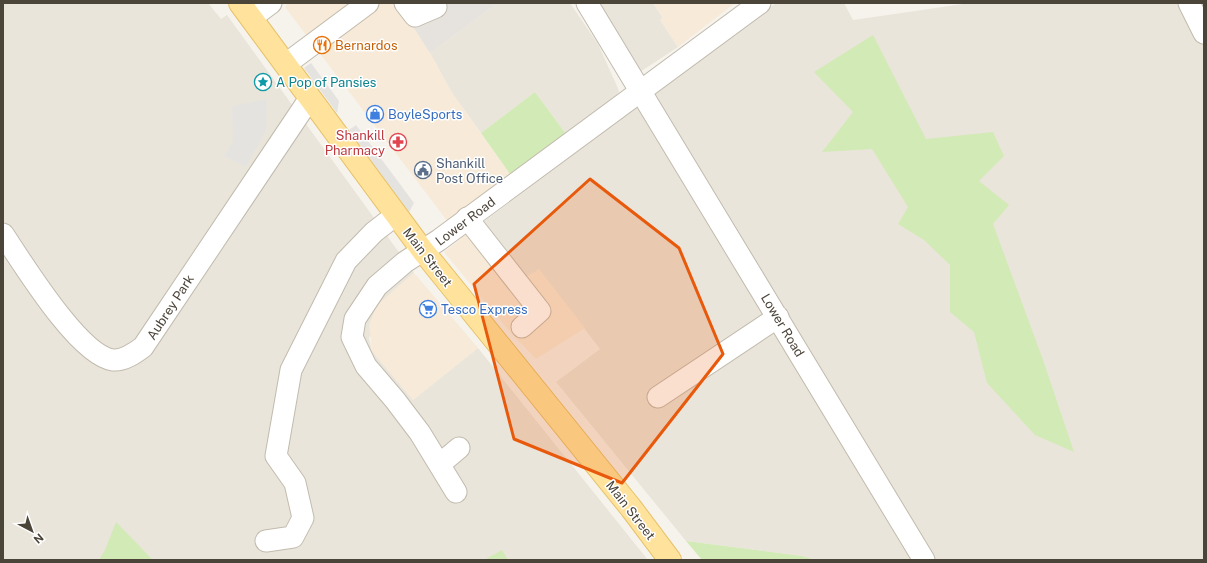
<svg xmlns="http://www.w3.org/2000/svg" width="1207" height="563" font-family="'Public Sans',sans-serif">
<rect width="100%" height="100%" fill="#f6f3ec"/>
<g fill="#eae5da">
<path d="M 3,3 L 208,3 L 221,19 L 227,15 L 414,273 L 393,291 L 369,338 L 372,351 L 413,400 L 478,348 L 648,560 L 153,560 L 116,523 L 105,560 L 3,560 Z"/>
<path d="M 498,3 L 570,3 L 598,44 L 617,86 L 619,92 L 615,97 L 566,134 L 535,92 L 481,133 L 452,93 L 430,53 Z"/>
<path d="M 598,3 L 653,3 L 663,18 L 660,20 L 678,47 L 640,72 Z"/>
<path d="M 776,3 L 844,3 L 853,20 L 970,3 L 1204,3 L 1204,560 L 816,560 L 802,556 L 686,541 L 556,382 L 600,349 L 539,270 L 526,277 L 478,226 Z"/>
</g>
<g fill="#f7ead8">
<path d="M 286,3 L 398,3 L 430,53 L 452,93 L 510,174 L 467,210 L 526,277 L 539,269 L 585,328 L 536,359 L 510,332 L 444,252 L 461,239 L 331,68 L 285,7 L 287,5 Z"/>
<path d="M 653,3 L 735,3 L 678,47 L 660,20 L 663,17 Z"/>
<path d="M 414,273 L 478,348 L 413,400 L 372,351 L 369,325 L 377,305 Z"/>
</g>
<path fill="#e6e2dd" d="M 398,3 L 498,3 L 430,53 Z"/>
<g fill="#d2eab5">
<path d="M 873,35 L 926,139 L 993,132 L 1004,156 L 979,181 L 1009,205 L 993,224 L 1043,360 L 1074,452 L 1035,435 L 987,383 L 974,332 L 950,312 L 950,265 L 924,240 L 898,224 L 908,207 L 872,149 L 822,152 L 853,112 L 814,72 Z"/>
<path d="M 535,92 L 566,134 L 510,174 L 481,133 Z"/>
<path d="M 116,522 L 153,560 L 99,560 L 105,550 Z"/>
<path d="M 686,541 L 802,556 L 816,560 L 702,560 Z"/>
<path d="M 502,550 L 508,560 L 484,560 Z"/>
</g>
<g fill="#e5e3e0">
<path d="M 311,63 L 339,101 L 337,113 L 304,68 Z"/>
<path d="M 267,99 L 266,130 L 246,167 L 224,156 L 233,141 L 232,106 Z"/>
<path d="M 356,125 L 414,203 L 409,212 L 349,130 Z"/>
</g>
<g fill="none" stroke-linecap="round" stroke-linejoin="round">
<g stroke="#c2bbae" stroke-width="23">
<g id="minor">
<path d="M 405,3 L 415,16 L 436,7"/>
<path d="M 587,3 L 924,560"/>
<path d="M 1189,3 L 1204,33"/>
<path d="M 251,18 L 271,3"/>
<path d="M 286,64 L 368,3"/>
<path d="M 467,218 L 540,311 L 522,327"/>
<path d="M 3,234 C 22,262 79,356 113,360 C 124,361 135,353 143,347 L 310,98"/>
<path d="M 658,397 L 778,317"/>
<path d="M 440,464 L 459,448"/>
<path d="M 456,492 L 420,433 L 395,400 L 366,366 L 352,337 L 355,319 L 377,286 L 405,262 L 439,240 L 760,3"/>
<path d="M 266,541 L 293,537 L 303,518 L 295,483 L 276,456 L 291,370 L 346,261 L 374,232 L 396,215"/>
</g>
</g>
<g stroke="#e6c16a" stroke-width="24">
<path id="major" d="M 240,3 L 423,251 L 631,508 L 670,560"/>
</g>
<use href="#minor" stroke="#fff" stroke-width="21"/>
<use href="#major" stroke="#ffe39c" stroke-width="22"/>
</g>
<path fill="#e8590c" fill-opacity="0.2" stroke="#e8590c" stroke-width="3" stroke-linejoin="round" d="M 590,179 L 679,248 L 723,354 L 622,483 L 514,439 L 474,284 Z"/>
<defs>
<g id="restaurant-ring" transform="scale(0.9)"><circle r="9.5" fill="#fff" stroke="#e8710a" stroke-width="1.5"/><path d="M-5-6h1v4h1v-4h1v4h1v-4h1v5L-1.5 .5V6h-2V.5L-5-1ZM5-6V6H3V1.5H1.5Q1.5-4 5-6Z" fill="#e8710a"/></g>
<g id="sight-ring" transform="scale(0.9)"><circle r="9.5" fill="#fff" stroke="#0f9aa8" stroke-width="1.5"/><path d="M0-6L1.8-2.2L6-1.7L2.9 1.2L3.7 5.4L0 3.3L-3.7 5.4L-2.9 1.2L-6-1.7L-1.8-2.2Z" fill="#0f9aa8"/></g>
<g id="shop-ring" transform="scale(0.9)"><circle r="9.5" fill="#fff" stroke="#3f7fe0" stroke-width="1.5"/><path d="M-5-2.5h2.3a2.7 3.5 0 0 1 5.4 0H5L5.5 6h-11ZM-1.5-2.5h3a1.5 2.3 0 0 0-3 0Z" fill="#3f7fe0"/></g>
<g id="pharmacy-ring" transform="scale(0.9)"><circle r="9.5" fill="#fff" stroke="#e0444e" stroke-width="1.5"/><path d="M-2-6h4v4h4v4h-4v4h-4v-4h-4v-4h4Z" fill="#e0444e"/></g>
<g id="civic-ring" transform="scale(0.9)"><circle r="9.5" fill="#fff" stroke="#5c6f8a" stroke-width="1.5"/><path d="M-.6-6.5H3V-4.5H.6V-3L4-1V1h2V6H-6V1h2V-1L-.6-3ZM-1.2 2.5V6h2.4V2.5Z" fill="#5c6f8a"/></g>
<g id="supermarket-ring" transform="scale(0.9)"><circle r="9.5" fill="#fff" stroke="#3f7fe0" stroke-width="1.5"/><path d="M-6-5.5h2.5l.6 2H6L4.5 2H-2.5L-4.4-4H-6ZM-1.5 3.2a1.3 1.3 0 1 0 .1 0ZM3 3.2a1.3 1.3 0 1 0 .1 0Z" fill="#3f7fe0"/></g>
</defs>
<g fill-rule="evenodd">
<use href="#restaurant-ring" x="322" y="45"/>
<use href="#sight-ring" x="263" y="82"/>
<use href="#shop-ring" x="375" y="114"/>
<use href="#pharmacy-ring" x="398" y="142"/>
<use href="#civic-ring" x="423" y="170"/>
<use href="#supermarket-ring" x="428" y="309"/>
</g>
<g text-anchor="middle" stroke-width="3" stroke-linejoin="round" paint-order="stroke">
<g font-size="13" fill="#c56008" stroke="#fff" text-anchor="start">
<text x="335" y="50">Bernardos</text>
</g>
<g font-size="13" fill="#0d838f" stroke="#fff" text-anchor="start">
<text x="276" y="87">A Pop of Pansies</text>
</g>
<g font-size="13" fill="#366cbe" stroke="#fff" text-anchor="start">
<text x="388" y="119">BoyleSports</text>
<text x="441" y="314">Tesco Express</text>
</g>
<g font-size="13" fill="#be3a42" stroke="#fff" text-anchor="end">
<text x="385" y="140">Shankill<tspan x="385" dy="15">Pharmacy</tspan></text>
</g>
<g font-size="13" fill="#4e5e75" stroke="#fff" text-anchor="start">
<text x="436" y="168">Shankill<tspan x="436" dy="15">Post Office</tspan></text>
</g>
<g font-size="13" fill="#4b4439" stroke="#fff">
<text transform="translate(465 221) rotate(-37)" y="5">Lower Road</text>
<text transform="translate(428 257) rotate(52)" y="5">Main Street</text>
<text transform="translate(170 307) rotate(-57)" y="5">Aubrey Park</text>
<text transform="translate(783 325) rotate(59)" y="5">Lower Road</text>
<text transform="translate(631 510) rotate(52)" y="5">Main Street</text>
</g>
</g>
<rect width="1207" height="563" fill="none" stroke="#4b4439" stroke-width="8"/>
<g transform="translate(32 531) rotate(139)" stroke="#ffffff" stroke-width="3" paint-order="stroke">
<path d="M0-3L7 15L0 10L-7 15Z" fill="#4b4439"/>
<text y="-6" font-size="11" font-weight="bold" text-anchor="middle" fill="#4b4439">N</text>
</g>
</svg>
